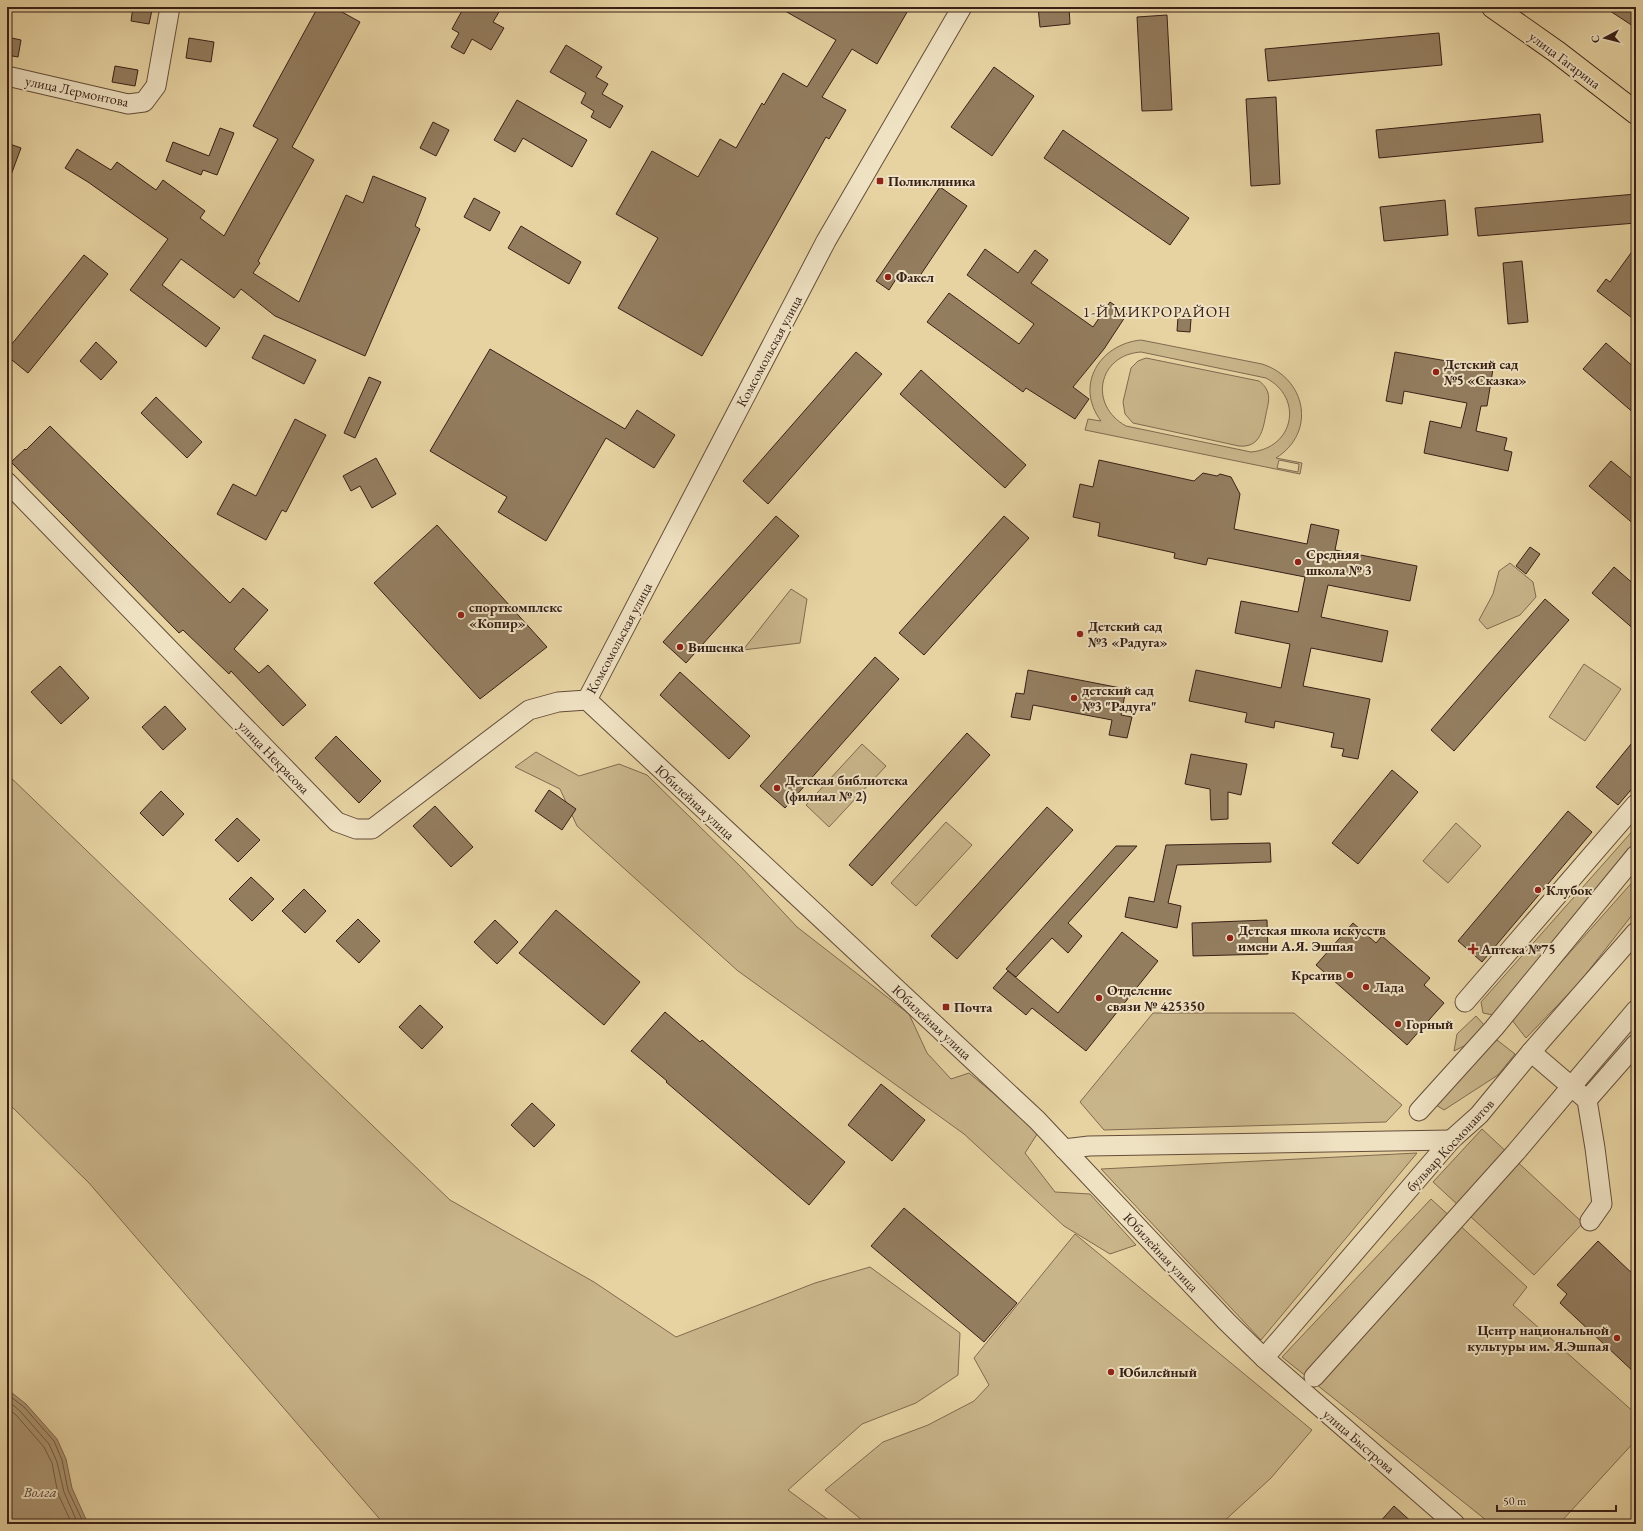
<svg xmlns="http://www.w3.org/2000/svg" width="1643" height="1531" font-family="'EB Garamond',serif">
<rect width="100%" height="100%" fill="#e7d3a2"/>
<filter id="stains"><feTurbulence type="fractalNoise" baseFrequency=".005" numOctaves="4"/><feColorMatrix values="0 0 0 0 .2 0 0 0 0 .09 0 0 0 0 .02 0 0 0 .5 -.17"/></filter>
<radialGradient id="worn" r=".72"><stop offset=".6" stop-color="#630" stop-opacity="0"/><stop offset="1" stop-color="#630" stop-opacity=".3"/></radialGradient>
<g fill="#c9b58a" stroke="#806a50" fill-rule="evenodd">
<path d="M 1141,340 L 1262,364 C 1306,378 1317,432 1276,458 L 1302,463 L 1300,474 L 1085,430 L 1088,419 L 1101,421 C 1074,385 1100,344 1141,340 ZM 1141,352 L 1266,378 C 1304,398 1294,448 1251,452 L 1126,426 C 1088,405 1098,355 1141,352 ZM 1279,460 L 1299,464 L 1298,472 L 1277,468 Z"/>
<path d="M 1146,358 L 1259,381 C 1263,384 1266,387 1268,393 C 1270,400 1267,408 1266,414 C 1263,430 1260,448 1239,446 L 1133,423 L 1125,414 L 1123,402 L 1131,368 L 1138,361 Z"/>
<path d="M 1510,563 L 1533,582 L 1536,597 L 1520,615 L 1487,629 L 1479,620 L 1493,594 L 1499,571 Z"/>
<path d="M 791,589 L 807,599 L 800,643 L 743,650 Z"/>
<path d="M 1584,664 L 1621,689 L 1585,741 L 1549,717 Z"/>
<path d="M 862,744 L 886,766 L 829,827 L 806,805 Z"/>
<path d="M 536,752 L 579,776 L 619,764 L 647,775 L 742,868 L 797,927 L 909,1014 L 927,1053 L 951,1079 L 969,1073 L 1039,1131 L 1025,1153 L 1055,1192 L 1090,1194 L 1136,1245 L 1110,1254 L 1064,1226 L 964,1134 L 738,971 L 577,826 L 560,789 L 515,767 Z"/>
<path d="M 7,774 L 450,1200 L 594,1282 L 676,1337 L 815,1283 L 870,1267 L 960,1333 L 958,1375 L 916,1403 L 862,1424 L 788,1490 L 834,1524 L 384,1524 L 89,1183 L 7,1102 Z"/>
<path d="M 946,822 L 972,845 L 916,906 L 891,883 Z"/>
<path d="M 1456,823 L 1481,846 L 1448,883 L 1423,861 Z"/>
<path d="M 1636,827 L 1636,851 L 1493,1015 L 1483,1013 L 1481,1002 Z"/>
<path d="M 1636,878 L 1636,910 L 1579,983 L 1526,1038 L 1512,1020 L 1541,985 Z"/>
<path d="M 1153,1013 L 1294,1013 L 1402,1105 L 1386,1122 L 1104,1130 L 1080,1102 Z"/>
<path d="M 1476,1016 L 1485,1026 L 1464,1046 L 1454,1051 L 1457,1034 Z"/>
<path d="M 1497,1040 L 1515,1054 L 1498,1075 L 1444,1110 L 1436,1105 L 1465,1069 Z"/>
<path d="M 1482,1129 L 1583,1223 L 1534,1275 L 1433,1182 Z"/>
<path d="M 1417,1153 L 1261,1340 L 1101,1169 Z"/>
<path d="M 1431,1199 L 1527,1287 L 1513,1305 L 1636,1414 L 1636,1440 L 1559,1524 L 1491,1524 L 1282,1357 Z"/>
<path d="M 1075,1234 L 1312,1430 L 1271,1478 L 1221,1524 L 867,1524 L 825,1490 L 883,1442 L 928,1425 L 974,1401 L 989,1385 L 974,1358 Z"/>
</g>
<path fill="#ac9673" stroke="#7e674e" d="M 7,1389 L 26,1404 L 57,1439 L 66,1459 L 72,1488 L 88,1524 L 7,1524 Z"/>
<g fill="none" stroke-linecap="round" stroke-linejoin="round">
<g stroke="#725b45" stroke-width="1">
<path d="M 7,1394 L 24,1407 L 54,1441 L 62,1460 L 68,1490 L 84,1524"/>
<path d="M 7,1400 L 20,1411 L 49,1444 L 57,1462 L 64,1492 L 78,1524"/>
<path d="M 7,1408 L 16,1415 L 44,1447 L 52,1463 L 58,1494 L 72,1524"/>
</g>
</g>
<g fill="#937d5f" stroke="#382017">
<path d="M 133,7 L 152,10 L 149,24 L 131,21 Z"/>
<path d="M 318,7 L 333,7 L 360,22 L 292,147 L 314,160 L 258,261 L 260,263 L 253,273 L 299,302 L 346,195 L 363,203 L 373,176 L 426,198 L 415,226 L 420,229 L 365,356 L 275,316 L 241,289 L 234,298 L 181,259 L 162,285 L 220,328 L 206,347 L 130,290 L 168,239 L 88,182 L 65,168 L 77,149 L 111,170 L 117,162 L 156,190 L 163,180 L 205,211 L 200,218 L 224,236 L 278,139 L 253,126 Z"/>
<path d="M 464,7 L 502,7 L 493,22 L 504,28 L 491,50 L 472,39 L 464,54 L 451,47 L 459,33 L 452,29 Z"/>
<path d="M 778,7 L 910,7 L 877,64 L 852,49 L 822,97 L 846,110 L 829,139 L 826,137 L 702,356 L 618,308 L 658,238 L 616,214 L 652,151 L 698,177 L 720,139 L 736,148 L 762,103 L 764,105 L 783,73 L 807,87 L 836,40 Z"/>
<path d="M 1038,7 L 1069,7 L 1070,24 L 1040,27 Z"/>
<path d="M 1604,7 L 1636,7 L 1636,28 Z"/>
<path d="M 1167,15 L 1172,110 L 1142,111 L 1137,17 Z"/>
<path d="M 1439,33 L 1442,65 L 1268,81 L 1265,49 Z"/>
<path d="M 7,37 L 21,40 L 18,57 L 7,55 Z"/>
<path d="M 189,38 L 214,42 L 211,62 L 186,58 Z"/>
<path d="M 566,45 L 602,67 L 596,77 L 608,84 L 602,94 L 623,106 L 610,128 L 591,117 L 594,111 L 581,103 L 586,93 L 550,72 Z"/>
<path d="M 115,66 L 138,70 L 135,86 L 112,82 Z"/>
<path d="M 994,67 L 1034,96 L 992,156 L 951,127 Z"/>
<path d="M 1276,97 L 1280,184 L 1251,186 L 1246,99 Z"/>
<path d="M 517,100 L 587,140 L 572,167 L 523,138 L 515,152 L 494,140 Z"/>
<path d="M 1540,114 L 1543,142 L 1379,158 L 1376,130 Z"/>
<path d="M 433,122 L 449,130 L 436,156 L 420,148 Z"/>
<path d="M 220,128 L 234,133 L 217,175 L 203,170 L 201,175 L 166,161 L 173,142 L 209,156 Z"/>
<path d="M 1063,130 L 1189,218 L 1170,245 L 1044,158 Z"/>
<path d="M 7,143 L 21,148 L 8,183 L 7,182 Z"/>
<path d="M 940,187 L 967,206 L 915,283 L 900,273 L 889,290 L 876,281 Z"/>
<path d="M 1636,194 L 1636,223 L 1478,236 L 1475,208 Z"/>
<path d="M 474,198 L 500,212 L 490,231 L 464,217 Z"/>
<path d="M 1445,200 L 1448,235 L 1384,241 L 1380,207 Z"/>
<path d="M 521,226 L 581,262 L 569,284 L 508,248 Z"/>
<path d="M 1636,246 L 1636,321 L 1597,291 L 1606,279 L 1610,282 Z"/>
<path d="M 985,249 L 1018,273 L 1035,250 L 1048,260 L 1031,283 L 1093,327 L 1110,302 L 1127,314 L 1104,349 L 1073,387 L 1089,399 L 1075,419 L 1026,388 L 1023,392 L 927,322 L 949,293 L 1019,344 L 1034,324 L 967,275 Z"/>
<path d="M 84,255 L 108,274 L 28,373 L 7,356 L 7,350 Z"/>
<path d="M 1522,261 L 1528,322 L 1508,324 L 1503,263 Z"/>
<path d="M 1178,317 L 1191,319 L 1190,332 L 1177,331 Z"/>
<path d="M 264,335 L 316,360 L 304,384 L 252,358 Z"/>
<path d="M 96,342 L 117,362 L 101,380 L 80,361 Z"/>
<path d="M 1606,343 L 1636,369 L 1636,415 L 1583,369 Z"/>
<path d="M 490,349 L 625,429 L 637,410 L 675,435 L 654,468 L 606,438 L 546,541 L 498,512 L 507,497 L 430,451 Z"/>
<path d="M 856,352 L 882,374 L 768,504 L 743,481 Z"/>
<path d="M 1395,352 L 1493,369 L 1487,406 L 1481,406 L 1476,431 L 1507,438 L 1504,450 L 1512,452 L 1508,471 L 1424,453 L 1430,421 L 1461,428 L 1467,403 L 1404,391 L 1402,404 L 1386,401 Z"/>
<path d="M 921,370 L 1026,465 L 1005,488 L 900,394 Z"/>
<path d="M 369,377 L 381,382 L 355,438 L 344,433 Z"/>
<path d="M 156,397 L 202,442 L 187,458 L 141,413 Z"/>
<path d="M 295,419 L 326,435 L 286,512 L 282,510 L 266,540 L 217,514 L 233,484 L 256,496 Z"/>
<path d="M 50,426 L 230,603 L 243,588 L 268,610 L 234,649 L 259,673 L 268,665 L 306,705 L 283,726 L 231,671 L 229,674 L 183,630 L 179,633 L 11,462 L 25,449 L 26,450 Z"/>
<path d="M 376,458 L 396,494 L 372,508 L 360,486 L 351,491 L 343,476 Z"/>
<path d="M 1099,460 L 1194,481 L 1203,473 L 1217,476 L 1220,474 L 1231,477 L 1240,494 L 1234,529 L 1307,544 L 1311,524 L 1339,530 L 1335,550 L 1417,566 L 1410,601 L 1328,585 L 1321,617 L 1388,631 L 1382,662 L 1311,648 L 1303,686 L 1370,699 L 1358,759 L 1342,756 L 1344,749 L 1331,747 L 1334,733 L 1275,721 L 1274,728 L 1245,722 L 1247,713 L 1189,701 L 1196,670 L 1281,688 L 1290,644 L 1235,633 L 1241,601 L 1298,612 L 1305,577 L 1208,558 L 1206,565 L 1174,558 L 1175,553 L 1098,536 L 1100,523 L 1073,517 L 1080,484 L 1093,487 Z"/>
<path d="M 1611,461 L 1636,482 L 1636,526 L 1589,486 Z"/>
<path d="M 776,516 L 799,536 L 686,663 L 663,642 Z"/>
<path d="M 1004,516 L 1029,538 L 924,655 L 899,633 Z"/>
<path d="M 437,525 L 547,647 L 480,699 L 374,583 Z"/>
<path d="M 1530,547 L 1540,554 L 1526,574 L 1516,566 Z"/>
<path d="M 1614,567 L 1636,586 L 1636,631 L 1592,593 Z"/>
<path d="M 1545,599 L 1569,620 L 1454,751 L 1431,730 Z"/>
<path d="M 875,657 L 899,679 L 785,808 L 760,786 Z"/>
<path d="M 60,666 L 89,698 L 61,724 L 31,692 Z"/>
<path d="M 1028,670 L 1126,689 L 1121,715 L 1132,717 L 1127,738 L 1109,735 L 1112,720 L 1033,705 L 1030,720 L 1011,717 L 1016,693 L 1024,694 Z"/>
<path d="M 680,672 L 750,736 L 729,759 L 660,695 Z"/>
<path d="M 165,706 L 186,729 L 163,750 L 142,727 Z"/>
<path d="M 967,733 L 990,755 L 872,886 L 849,865 Z"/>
<path d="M 336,736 L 381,781 L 359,803 L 315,758 Z"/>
<path d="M 1636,738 L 1636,784 L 1618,805 L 1596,787 Z"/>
<path d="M 1191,754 L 1247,764 L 1241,795 L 1228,792 L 1228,819 L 1211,820 L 1210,789 L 1185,784 Z"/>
<path d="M 1392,770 L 1418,792 L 1358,864 L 1332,843 Z"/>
<path d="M 549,790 L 576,809 L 562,830 L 535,811 Z"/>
<path d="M 161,791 L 184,814 L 163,836 L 140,813 Z"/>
<path d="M 435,806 L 473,847 L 451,867 L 413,826 Z"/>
<path d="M 1047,807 L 1073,830 L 957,959 L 931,936 Z"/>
<path d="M 1568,811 L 1592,832 L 1482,962 L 1458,941 Z"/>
<path d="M 237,818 L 260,840 L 238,862 L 215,840 Z"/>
<path d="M 1270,843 L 1271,862 L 1177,865 L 1168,903 L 1181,906 L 1177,928 L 1125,917 L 1129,897 L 1154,902 L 1166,845 Z"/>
<path d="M 1116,846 L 1137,846 L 1068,923 L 1082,936 L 1068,953 L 1052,938 L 1016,977 L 1006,969 Z"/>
<path d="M 251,877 L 274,899 L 252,921 L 229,899 Z"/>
<path d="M 304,889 L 326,911 L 305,933 L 282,911 Z"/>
<path d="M 556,910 L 640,982 L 604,1025 L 519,953 Z"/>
<path d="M 358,919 L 380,941 L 359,963 L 336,941 Z"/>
<path d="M 495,920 L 518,942 L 497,964 L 474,942 Z"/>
<path d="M 1267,920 L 1268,954 L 1193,956 L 1192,923 Z"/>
<path d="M 1353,923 L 1376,943 L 1382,936 L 1430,978 L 1424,985 L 1444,1003 L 1407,1045 L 1316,965 Z"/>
<path d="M 1122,932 L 1158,961 L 1086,1051 L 1032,1008 L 1026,1015 L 993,988 L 1008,971 L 1058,1013 Z"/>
<path d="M 420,1005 L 443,1027 L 422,1049 L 399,1027 Z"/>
<path d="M 665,1012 L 700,1042 L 702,1040 L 845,1162 L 809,1205 L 666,1082 L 667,1081 L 631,1051 Z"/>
<path d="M 881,1084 L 925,1120 L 892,1161 L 848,1125 Z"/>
<path d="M 532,1103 L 555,1125 L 534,1147 L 511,1125 Z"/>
<path d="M 904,1208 L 1017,1303 L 984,1342 L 871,1246 Z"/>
<path d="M 1598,1241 L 1636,1277 L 1636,1374 L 1560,1303 L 1567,1294 L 1557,1285 Z"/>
<path d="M 1394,1506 L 1414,1524 L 1378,1524 Z"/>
</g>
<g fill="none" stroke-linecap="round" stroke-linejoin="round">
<g stroke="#644d3a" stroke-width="21">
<g id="minor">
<path d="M 7,76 L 128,104 L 144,102 L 156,86 L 170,7"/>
<path d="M 7,482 L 337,822 L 356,829 L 372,829 L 529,710 L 558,702 L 587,700"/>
<path d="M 587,700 L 1037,1120 L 1227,1322 L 1264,1358 L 1455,1524"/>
<path d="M 587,700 L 826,241 L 962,7"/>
<path d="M 1465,1002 L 1636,804"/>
<path d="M 1531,1052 L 1587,1100 L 1595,1148 L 1602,1204 L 1590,1221"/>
<path d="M 1587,1100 L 1636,1044"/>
<path d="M 1419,1111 L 1494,1028 L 1636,855"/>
<path d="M 1064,1149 L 1089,1146 L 1451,1140"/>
<path d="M 1264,1358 L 1451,1140 L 1479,1115 L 1531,1052 L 1636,932"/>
<path d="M 1314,1377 L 1516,1152 L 1636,1010"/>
</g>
</g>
<g stroke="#382017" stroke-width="24">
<path id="major" d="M 1493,7 L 1557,52 L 1636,113"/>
</g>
<use href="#minor" stroke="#efe2c3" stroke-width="19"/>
<use href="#major" stroke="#e7d3a2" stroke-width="22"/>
</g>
<g fill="#8f2418" stroke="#efe2c3" stroke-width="1.5">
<rect x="876" y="177" width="8" height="8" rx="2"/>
<circle cx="888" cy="277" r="4"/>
<circle cx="1436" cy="372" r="4"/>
<circle cx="1298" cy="562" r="4"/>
<circle cx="461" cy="615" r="4"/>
<circle cx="1080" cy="634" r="4"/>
<circle cx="680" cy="647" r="4"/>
<circle cx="1074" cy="698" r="4"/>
<circle cx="777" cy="788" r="4"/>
<circle cx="1538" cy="890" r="4"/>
<circle cx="1230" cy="938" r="4"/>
<path d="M1471 943h4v4h4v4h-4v4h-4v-4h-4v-4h4z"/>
<circle cx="1350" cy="975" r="4"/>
<circle cx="1366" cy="987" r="4"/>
<circle cx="1099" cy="998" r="4"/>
<rect x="942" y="1003" width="8" height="8" rx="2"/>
<circle cx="1398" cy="1024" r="4"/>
<circle cx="1617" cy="1338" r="4"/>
<circle cx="1111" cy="1372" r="4"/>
</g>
<g text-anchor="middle" stroke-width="4" stroke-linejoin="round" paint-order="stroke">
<g font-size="14" fill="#382017" stroke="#efe2c3">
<text transform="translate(1565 60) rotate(37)" y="5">улица Гагарина</text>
<text transform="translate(77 91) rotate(12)" y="5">улица Лермонтова</text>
<text transform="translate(769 351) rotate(-62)" y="5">Комсомольская улица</text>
<text transform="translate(619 638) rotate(-62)" y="5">Комсомольская улица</text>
<text transform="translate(274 757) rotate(46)" y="5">улица Некрасова</text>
<text transform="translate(695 802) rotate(43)" y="5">Юбилейная улица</text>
<text transform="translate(932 1022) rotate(43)" y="5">Юбилейная улица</text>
<text transform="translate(1450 1145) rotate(-47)" y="5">бульвар Космонавтов</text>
<text transform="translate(1161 1252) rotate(47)" y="5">Юбилейная улица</text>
<text transform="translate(1359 1441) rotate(41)" y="5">улица Быстрова</text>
</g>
<g font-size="14" font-weight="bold" fill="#382017" stroke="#efe2c3" text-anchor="start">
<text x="888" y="186">Поликлиника</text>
<text x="896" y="282">Факел</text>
<text x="1444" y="369">Детский сад<tspan x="1444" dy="16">№5 «Сказка»</tspan></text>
<text x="1306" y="559">Средняя<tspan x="1306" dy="16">школа № 3</tspan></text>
<text x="469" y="612">спорткомплекс<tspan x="469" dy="16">«Копир»</tspan></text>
<text x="1088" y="631">Детский сад<tspan x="1088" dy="16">№3 «Радуга»</tspan></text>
<text x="688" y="652">Вишенка</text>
<text x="1082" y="695">детский сад<tspan x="1082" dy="16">№3 "Радуга"</tspan></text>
<text x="785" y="785">Детская библиотека<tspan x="785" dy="16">(филиал № 2)</tspan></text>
<text x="1546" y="895">Клубок</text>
<text x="1238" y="935">Детская школа искусств<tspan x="1238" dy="16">имени А.Я. Эшпая</tspan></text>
<text x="1481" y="954">Аптека №75</text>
<text x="1342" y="980" text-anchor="end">Креатив</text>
<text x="1374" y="992">Лада</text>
<text x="1107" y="995">Отделение<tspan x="1107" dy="16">связи № 425350</tspan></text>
<text x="954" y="1012">Почта</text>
<text x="1406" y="1029">Горный</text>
<text x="1609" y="1335" text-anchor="end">Центр национальной<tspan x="1609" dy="16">культуры им. Я.Эшпая</tspan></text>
<text x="1119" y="1377">Юбилейный</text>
</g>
<g font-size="15" letter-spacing="1" fill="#382017" stroke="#efe2c3">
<text x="1157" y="317">1-Й МИКРОРАЙОН</text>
</g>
<g font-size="15" font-style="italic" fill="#5b4333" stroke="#efe2c3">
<text x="40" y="1497">Волга</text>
</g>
</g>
<rect width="1643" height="1531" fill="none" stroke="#e7d3a2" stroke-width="24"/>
<rect x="8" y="8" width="1627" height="1515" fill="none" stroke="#382017" stroke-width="2"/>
<rect x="12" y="12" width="1619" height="1507" fill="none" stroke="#382017"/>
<g transform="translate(1605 38) rotate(263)" stroke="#efe2c3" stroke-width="3" paint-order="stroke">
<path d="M0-3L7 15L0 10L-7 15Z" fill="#382017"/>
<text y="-6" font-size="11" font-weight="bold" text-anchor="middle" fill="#382017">С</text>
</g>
<path d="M1497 1505v6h119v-6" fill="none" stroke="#382017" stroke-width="2"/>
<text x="1503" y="1505" font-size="12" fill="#382017" stroke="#efe2c3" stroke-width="3" paint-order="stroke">50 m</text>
<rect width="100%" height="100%" filter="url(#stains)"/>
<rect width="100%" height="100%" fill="url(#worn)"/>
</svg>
